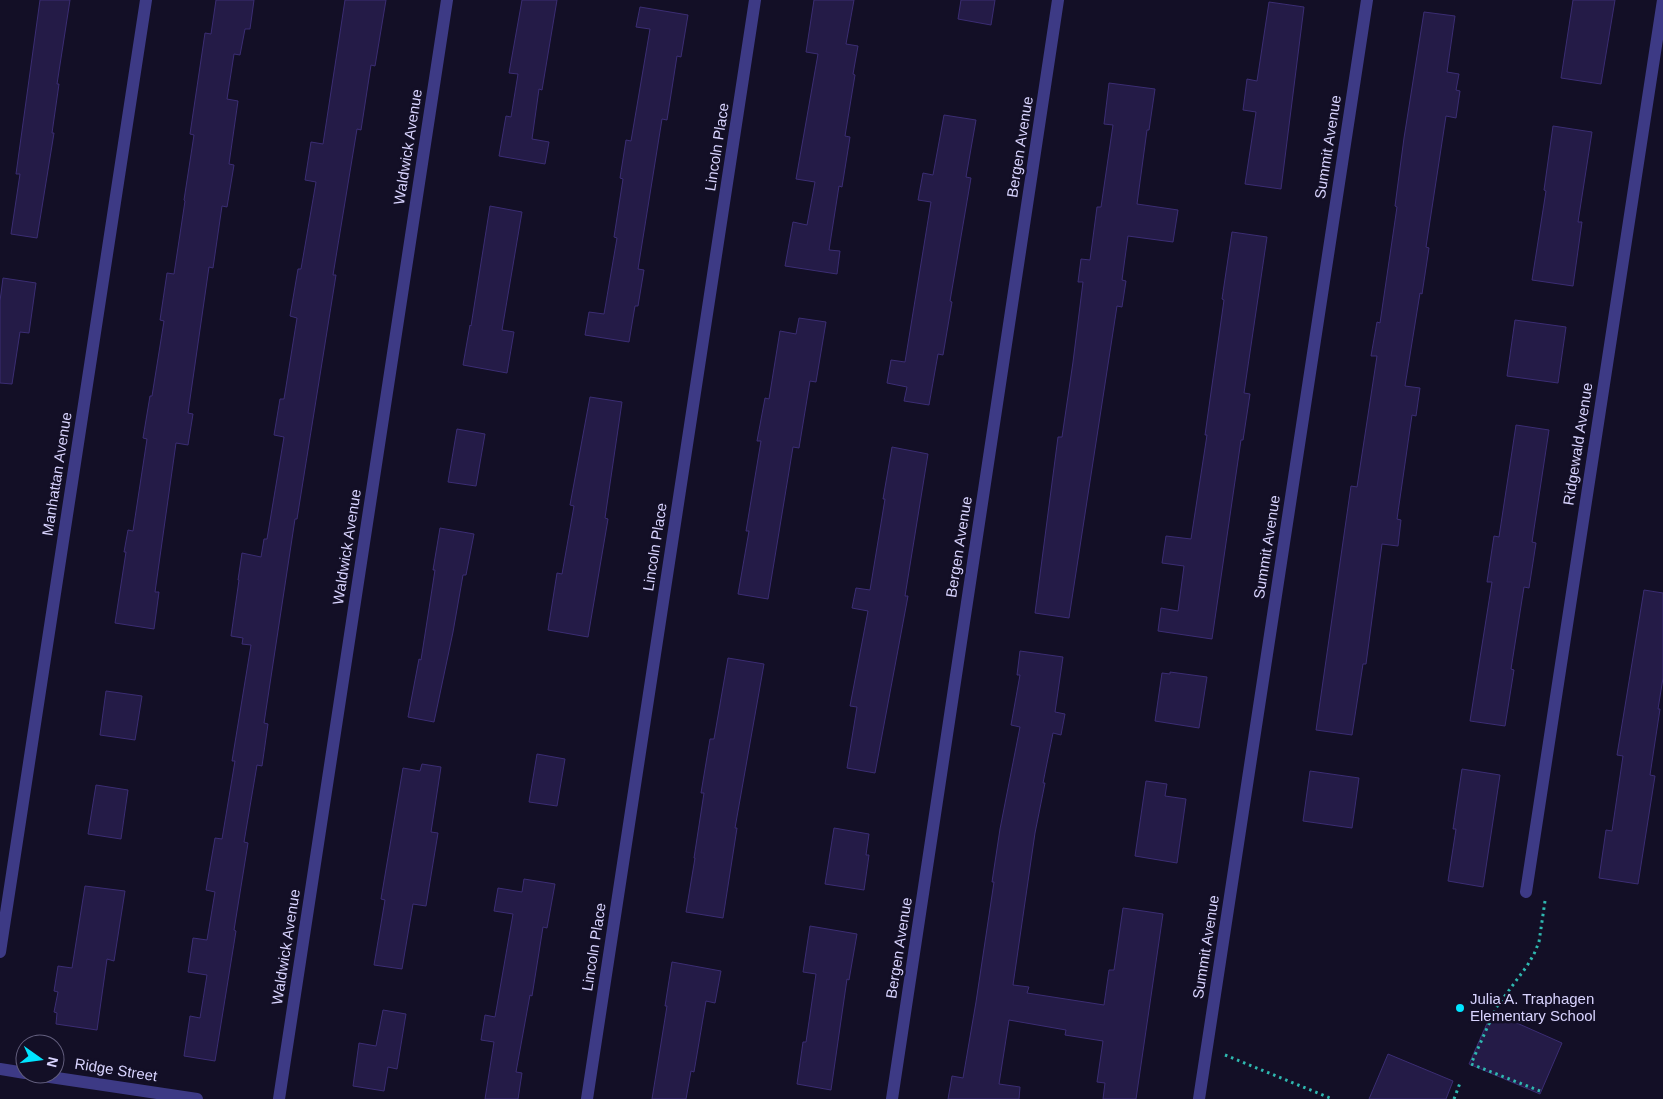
<svg xmlns="http://www.w3.org/2000/svg" width="1663" height="1099" font-family="Arial,sans-serif">
<rect width="100%" height="100%" fill="#130f26"/>
<g fill="#241b47" stroke="#3b2d73">
<path d="M 40,0 L 70,0 L 57,84 L 59,84 L 52,133 L 54,133 L 37,238 L 11,234 L 20,174 L 16,174 Z"/>
<path d="M 216,0 L 254,0 L 250,29 L 245,29 L 240,55 L 234,54 L 227,99 L 238,101 L 229,164 L 234,165 L 227,207 L 222,206 L 213,268 L 209,267 L 188,413 L 193,414 L 188,445 L 176,443 L 155,592 L 159,592 L 154,629 L 115,623 L 126,552 L 124,552 L 128,530 L 133,531 L 147,439 L 143,438 L 150,396 L 152,396 L 164,321 L 160,320 L 167,273 L 174,274 L 185,201 L 184,200 L 194,135 L 190,134 L 205,33 L 211,34 Z"/>
<path d="M 345,0 L 386,0 L 375,66 L 371,65 L 361,130 L 357,129 L 333,275 L 336,275 L 297,519 L 295,519 L 264,723 L 268,724 L 262,766 L 257,765 L 244,842 L 248,843 L 234,930 L 236,931 L 215,1061 L 184,1056 L 190,1016 L 200,1018 L 207,975 L 188,972 L 193,938 L 207,940 L 215,892 L 206,890 L 215,838 L 222,839 L 235,761 L 232,761 L 251,645 L 242,644 L 243,638 L 231,636 L 239,580 L 238,580 L 242,553 L 261,557 L 264,539 L 267,539 L 284,437 L 274,435 L 280,399 L 284,399 L 297,318 L 290,316 L 298,269 L 301,269 L 316,182 L 305,180 L 311,142 L 323,144 Z"/>
<path d="M 522,0 L 557,0 L 542,90 L 539,89 L 532,139 L 549,142 L 545,164 L 499,156 L 506,116 L 511,117 L 518,74 L 509,73 Z"/>
<path d="M 814,0 L 854,0 L 846,44 L 858,46 L 853,74 L 855,75 L 845,136 L 850,137 L 842,187 L 839,186 L 829,250 L 840,251 L 837,274 L 785,266 L 793,222 L 807,225 L 815,182 L 796,179 L 818,54 L 806,52 Z"/>
<path d="M 961,0 L 995,0 L 991,25 L 958,19 Z"/>
<path d="M 1573,0 L 1615,0 L 1601,84 L 1561,78 Z"/>
<path d="M 1269,2 L 1304,7 L 1281,189 L 1245,184 L 1256,112 L 1243,110 L 1247,79 L 1257,81 Z"/>
<path d="M 640,7 L 688,15 L 681,57 L 677,56 L 667,120 L 662,119 L 638,269 L 644,270 L 638,306 L 635,306 L 629,342 L 585,335 L 589,312 L 604,314 L 617,238 L 614,237 L 623,179 L 620,178 L 626,140 L 631,141 L 650,29 L 636,27 Z"/>
<path d="M 1424,12 L 1455,16 L 1447,72 L 1459,74 L 1456,90 L 1460,91 L 1456,118 L 1446,116 L 1426,247 L 1429,248 L 1422,294 L 1420,293 L 1405,386 L 1420,388 L 1416,416 L 1412,415 L 1397,519 L 1401,520 L 1398,546 L 1382,544 L 1366,664 L 1363,664 L 1352,735 L 1316,730 L 1351,486 L 1357,487 L 1377,356 L 1371,356 L 1377,322 L 1380,323 L 1397,207 L 1395,206 L 1404,138 Z"/>
<path d="M 1109,83 L 1155,89 L 1149,130 L 1147,130 L 1137,204 L 1178,210 L 1173,242 L 1128,236 L 1122,280 L 1126,281 L 1122,307 L 1117,306 L 1069,618 L 1035,613 L 1058,437 L 1062,437 L 1073,362 L 1083,282 L 1078,282 L 1081,259 L 1090,260 L 1097,207 L 1101,207 L 1113,125 L 1104,124 Z"/>
<path d="M 944,115 L 976,120 L 966,177 L 971,178 L 950,301 L 952,302 L 943,355 L 938,354 L 929,405 L 904,401 L 907,387 L 887,383 L 891,360 L 905,362 L 931,202 L 918,200 L 923,173 L 933,175 Z"/>
<path d="M 1553,126 L 1592,132 L 1578,222 L 1582,222 L 1573,286 L 1532,280 L 1546,191 L 1544,190 Z"/>
<path d="M 490,206 L 522,212 L 502,330 L 514,332 L 507,373 L 463,365 L 470,325 L 471,326 Z"/>
<path d="M 1232,232 L 1267,237 L 1244,393 L 1250,394 L 1243,440 L 1241,440 L 1212,639 L 1158,631 L 1161,608 L 1178,611 L 1184,566 L 1162,563 L 1166,536 L 1191,539 L 1207,435 L 1205,435 L 1224,300 L 1222,299 Z"/>
<path d="M 3,278 L 36,283 L 29,333 L 20,332 L 12,384 L 0,383 L 0,301 Z"/>
<path d="M 799,318 L 826,322 L 816,382 L 810,381 L 799,448 L 793,447 L 768,599 L 738,594 L 749,531 L 746,531 L 761,441 L 757,441 L 765,398 L 769,399 L 780,331 L 796,334 Z"/>
<path d="M 1515,320 L 1566,327 L 1558,383 L 1507,376 Z"/>
<path d="M 590,397 L 622,402 L 605,518 L 608,519 L 588,637 L 548,630 L 557,573 L 562,574 L 574,506 L 570,505 Z"/>
<path d="M 1516,425 L 1549,430 L 1532,542 L 1536,543 L 1529,588 L 1524,587 L 1511,669 L 1514,670 L 1505,726 L 1470,721 L 1492,582 L 1487,582 L 1494,536 L 1499,537 Z"/>
<path d="M 457,429 L 485,434 L 476,486 L 448,482 Z"/>
<path d="M 892,447 L 928,454 L 905,596 L 908,596 L 875,773 L 847,768 L 857,707 L 850,706 L 868,611 L 852,608 L 856,588 L 870,590 L 885,499 L 883,499 Z"/>
<path d="M 440,528 L 474,534 L 466,575 L 463,575 L 453,632 L 434,722 L 408,717 L 419,659 L 421,660 L 435,570 L 433,570 Z"/>
<path d="M 1644,590 L 1663,593 L 1663,678 L 1658,709 L 1660,709 L 1650,775 L 1655,776 L 1638,884 L 1599,878 L 1606,830 L 1612,831 L 1623,756 L 1617,755 Z"/>
<path d="M 1020,651 L 1063,657 L 1055,712 L 1065,714 L 1061,735 L 1053,733 L 1043,783 L 1045,783 L 1035,833 L 1013,985 L 1029,987 L 1027,993 L 1104,1005 L 1109,970 L 1114,970 L 1123,908 L 1163,914 L 1136,1099 L 1103,1099 L 1105,1083 L 1097,1082 L 1103,1041 L 1065,1035 L 1066,1030 L 1009,1020 L 999,1084 L 1020,1087 L 1019,1099 L 948,1099 L 952,1076 L 963,1078 L 976,1002 L 994,882 L 992,882 L 1000,829 L 1020,727 L 1011,725 L 1020,675 L 1017,675 Z"/>
<path d="M 728,658 L 764,664 L 735,828 L 737,828 L 723,918 L 686,912 L 695,858 L 694,858 L 704,793 L 701,793 L 710,739 L 714,739 Z"/>
<path d="M 1170,672 L 1207,677 L 1199,728 L 1155,721 L 1162,673 L 1170,674 Z"/>
<path d="M 106,691 L 142,696 L 135,740 L 100,735 Z"/>
<path d="M 537,754 L 565,759 L 557,806 L 529,802 Z"/>
<path d="M 422,764 L 441,767 L 431,832 L 438,833 L 426,906 L 413,904 L 402,969 L 374,965 L 385,900 L 381,899 L 403,768 L 420,771 Z"/>
<path d="M 1462,769 L 1500,775 L 1483,887 L 1448,881 L 1456,829 L 1453,829 Z"/>
<path d="M 1310,771 L 1359,778 L 1352,828 L 1303,821 Z"/>
<path d="M 1146,781 L 1167,784 L 1165,796 L 1186,799 L 1177,863 L 1135,856 Z"/>
<path d="M 96,785 L 128,790 L 121,839 L 88,834 Z"/>
<path d="M 834,828 L 869,834 L 866,855 L 869,855 L 864,890 L 825,884 Z"/>
<path d="M 524,879 L 555,884 L 547,928 L 543,927 L 532,996 L 530,995 L 516,1072 L 522,1073 L 518,1099 L 485,1099 L 494,1042 L 481,1040 L 485,1015 L 495,1017 L 513,914 L 494,911 L 498,888 L 522,892 Z"/>
<path d="M 85,886 L 125,891 L 114,961 L 107,959 L 97,1030 L 56,1024 L 57,1013 L 54,1012 L 58,992 L 54,991 L 58,966 L 72,968 Z"/>
<path d="M 810,926 L 857,934 L 849,980 L 847,979 L 831,1090 L 797,1084 L 803,1042 L 806,1042 L 816,974 L 803,972 Z"/>
<path d="M 672,962 L 721,971 L 715,1003 L 706,1001 L 694,1072 L 691,1071 L 686,1099 L 652,1099 L 667,1006 L 665,1006 Z"/>
<path d="M 383,1010 L 406,1014 L 397,1069 L 388,1067 L 384,1091 L 353,1086 L 359,1043 L 376,1046 Z"/>
<path d="M 1492,1012 L 1562,1043 L 1540,1094 L 1469,1064 Z"/>
<path d="M 1388,1054 L 1453,1081 L 1446,1099 L 1369,1099 Z"/>
</g>
<g fill="none" stroke-linecap="round" stroke-linejoin="round">
<g stroke="#2fb8b0" stroke-width="3" stroke-dasharray="2.5 4" stroke-linecap="butt">
<path d="M 1225,1055 L 1330,1098"/>
<path d="M 1540,1091 L 1471,1064 L 1496,1008 L 1527,966 L 1534,954 L 1539,942 L 1545,901"/>
<path d="M 1454,1099 L 1460,1083"/>
</g>
<g stroke="#3d3a85" stroke-width="12">
<path d="M 1526,892 L 1663,0"/>
<path d="M 0,952 L 146,0"/>
<path d="M 0,1069 L 25,1073"/>
<path d="M 30,1074 L 197,1099"/>
<path d="M 279,1099 L 447,0"/>
<path d="M 587,1099 L 755,0"/>
<path d="M 892,1099 L 1058,0"/>
<path d="M 1199,1099 L 1367,0"/>
</g>
</g>
<circle fill="#00e5ff" stroke="#130f26" stroke-width="2" cx="1460" cy="1008" r="5"/>
<g text-anchor="middle" stroke-width="5" stroke-linejoin="round" paint-order="stroke">
<g font-size="15" fill="#d9d4ff" stroke="#130f26">
<text transform="translate(408 147) rotate(-81)" y="5">Waldwick Avenue</text>
<text transform="translate(717 147) rotate(-81)" y="5">Lincoln Place</text>
<text transform="translate(1020 147) rotate(-81)" y="5">Bergen Avenue</text>
<text transform="translate(1328 147) rotate(-81)" y="5">Summit Avenue</text>
<text transform="translate(1578 444) rotate(-81)" y="5">Ridgewald Avenue</text>
<text transform="translate(57 474) rotate(-81)" y="5">Manhattan Avenue</text>
<text transform="translate(347 547) rotate(-81)" y="5">Waldwick Avenue</text>
<text transform="translate(655 547) rotate(-81)" y="5">Lincoln Place</text>
<text transform="translate(959 547) rotate(-81)" y="5">Bergen Avenue</text>
<text transform="translate(1267 547) rotate(-81)" y="5">Summit Avenue</text>
<text transform="translate(286 947) rotate(-81)" y="5">Waldwick Avenue</text>
<text transform="translate(594 947) rotate(-81)" y="5">Lincoln Place</text>
<text transform="translate(1206 947) rotate(-81)" y="5">Summit Avenue</text>
<text transform="translate(899 948) rotate(-81)" y="5">Bergen Avenue</text>
<text transform="translate(116 1070) rotate(9)" y="5">Ridge Street</text>
</g>
<g font-size="15" fill="#d9d4ff" stroke="#130f26" text-anchor="start">
<text x="1470" y="1004">Julia A. Traphagen<tspan x="1470" dy="17">Elementary School</tspan></text>
</g>
</g>
<g transform="translate(40 1059) rotate(104)"><circle r="24" fill="#130f26" stroke="#625e7d"/>
<path d="M0-4L9 19L0 12L-9 19Z" fill="#00e5ff"/>
<text y="-8" font-size="14" font-weight="bold" text-anchor="middle" fill="#d9d4ff">N</text>
</g>
</svg>
